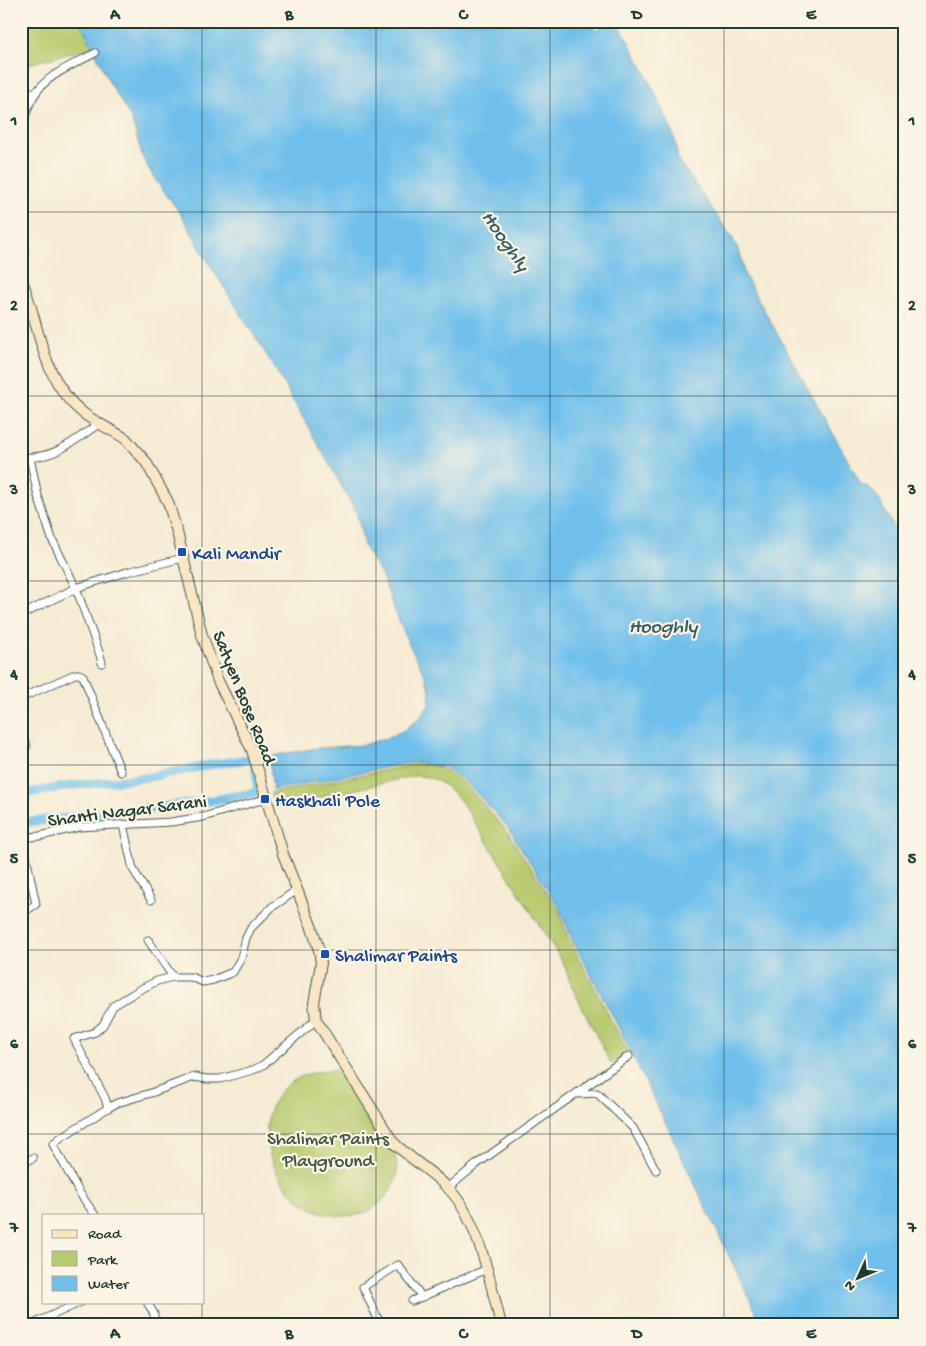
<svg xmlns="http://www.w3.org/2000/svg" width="926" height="1346" font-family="'Gochi Hand',sans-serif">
<rect width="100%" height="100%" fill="#fcf5e5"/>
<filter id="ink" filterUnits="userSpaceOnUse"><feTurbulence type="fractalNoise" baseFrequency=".02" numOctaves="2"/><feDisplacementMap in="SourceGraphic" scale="10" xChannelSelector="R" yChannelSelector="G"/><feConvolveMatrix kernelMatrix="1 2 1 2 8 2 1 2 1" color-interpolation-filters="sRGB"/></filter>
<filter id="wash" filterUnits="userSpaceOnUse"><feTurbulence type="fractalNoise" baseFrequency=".0096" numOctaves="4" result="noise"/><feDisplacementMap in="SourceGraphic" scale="20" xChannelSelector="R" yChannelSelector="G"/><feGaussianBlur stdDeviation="1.12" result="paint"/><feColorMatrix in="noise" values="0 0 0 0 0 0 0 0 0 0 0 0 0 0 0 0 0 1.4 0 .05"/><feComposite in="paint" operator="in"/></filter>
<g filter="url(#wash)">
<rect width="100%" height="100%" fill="#f6ebd3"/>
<g fill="#b9cb6f" stroke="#6c8452">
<path d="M 21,21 L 80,21 L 94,47 L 21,66 Z"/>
<path d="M 417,764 L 440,767 L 464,783 L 506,830 L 559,911 L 568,937 L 628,1052 L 611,1064 L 572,987 L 564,964 L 463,804 C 450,788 436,775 414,776 L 274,808 L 271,793 Z"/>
<path d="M 333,1070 C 337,1072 343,1073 346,1076 C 352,1082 356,1091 361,1098 C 375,1119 396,1142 397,1168 C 398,1181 390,1193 381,1202 C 371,1212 358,1216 343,1216 C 278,1217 237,1118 293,1081 C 305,1073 319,1071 333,1070 Z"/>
</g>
<path fill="#6fbfea" stroke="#477e8f" d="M 80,21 L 591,21 L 596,30 L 604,25 L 602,21 L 617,21 L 644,70 L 668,121 L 675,140 L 678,160 L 731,236 L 740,253 L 744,274 L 861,484 L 870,488 L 878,498 L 905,548 L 905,1325 L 762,1325 L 659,1109 L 618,1026 L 572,939 L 560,909 L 507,826 L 465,781 L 445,767 L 417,762 L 398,765 L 273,790 L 269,756 L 319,748 L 364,745 L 389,737 L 403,731 L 420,718 L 429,705 L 430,690 L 425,675 L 407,640 L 396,613 L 382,576 L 364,546 L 357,513 L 273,365 L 207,260 L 181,214 L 154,178 L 143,158 L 131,118 L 110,83 Z"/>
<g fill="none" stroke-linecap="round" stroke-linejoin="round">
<path stroke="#6fbfea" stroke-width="9" d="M 21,794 L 76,785 L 150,777 L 209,765 L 255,758 L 258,792 L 203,802 L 21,823"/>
</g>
</g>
<g filter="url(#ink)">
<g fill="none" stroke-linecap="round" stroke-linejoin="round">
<g stroke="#3f574c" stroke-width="9">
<g id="minor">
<path d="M 21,92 L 35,92"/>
<path d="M 21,136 C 29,82 51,76 95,53"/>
<path d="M 21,181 L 24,253 L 21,260"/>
<path d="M 21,312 L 31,310"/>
<path d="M 21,457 C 55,460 73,441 100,423"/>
<path d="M 30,458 L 38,496 L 52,539 L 76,588 L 100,655 L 102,663"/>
<path d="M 21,615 L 76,588 L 127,572 L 183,558"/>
<path d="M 21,698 L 75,674 L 79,674 L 83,676 L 121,772"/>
<path d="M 21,736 L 27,746"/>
<path d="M 123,825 L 133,869 L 151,900"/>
<path d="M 21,838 L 40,836 L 79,827 L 171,822 L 203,817 L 265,799"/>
<path d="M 21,914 L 36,904 L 22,838"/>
<path d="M 148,940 L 173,977"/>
<path d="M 578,1094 L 597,1093 L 633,1128 L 656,1170"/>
<path d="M 108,1108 L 117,1103 L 151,1093 L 194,1077 L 207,1079 L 220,1079 L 253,1070 L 263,1065 L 316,1020"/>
<path d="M 21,1164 L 33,1158"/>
<path d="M 448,1188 L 477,1164 L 629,1056"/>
<path d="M 95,1215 L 79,1192 L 53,1144 L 60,1138 L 108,1108 L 105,1098 L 74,1039 L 95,1032 L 103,1025 L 113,1006 L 139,990 L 157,981 L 173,977 L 191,977 L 203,982 L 213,980 L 233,972 L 241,958 L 246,938 L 251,928 L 272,907 L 297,890"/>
<path d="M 412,1301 L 487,1269"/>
<path d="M 147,1302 L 154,1314 L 154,1325"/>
<path d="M 378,1319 L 363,1287 L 398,1265 L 422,1297"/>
<path d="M 31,1325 L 81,1302"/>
</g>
</g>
<g stroke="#3f574c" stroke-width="12">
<path id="secondary" d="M 21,278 C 40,323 40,379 83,413 C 96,423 112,430 126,439 L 146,462 L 168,502 L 177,532 L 202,635 L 218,681 L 252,750 L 283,854 L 312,928 L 319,950 L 321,963 L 314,1003 L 316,1020 L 393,1142 C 411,1160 432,1171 449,1189 C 478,1219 491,1284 501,1325"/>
</g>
<use href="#minor" stroke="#fff" stroke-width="7"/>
<use href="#secondary" stroke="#fbe6c4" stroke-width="10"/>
</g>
</g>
<path fill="none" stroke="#1f3d34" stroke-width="1" stroke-opacity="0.55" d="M 202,21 L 202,1215M 376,21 L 376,1325M 550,21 L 550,1325M 724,21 L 724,1325M 21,212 L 905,212M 21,396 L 905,396M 21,581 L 905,581M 21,765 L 905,765M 21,950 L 905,950M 21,1134 L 905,1134M 202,1302 L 202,1325"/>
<g fill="#1a4fb4" stroke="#fcf5e5" stroke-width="2">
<rect x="177" y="547" width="10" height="10" rx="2.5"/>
<rect x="260" y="794" width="10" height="10" rx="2.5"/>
<rect x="320" y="949" width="10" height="10" rx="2.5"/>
</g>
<g text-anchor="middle" stroke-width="4.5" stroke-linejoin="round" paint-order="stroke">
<g font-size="19" fill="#164399" stroke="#fcf5e5" text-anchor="start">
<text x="192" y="559">Kali Mandir</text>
<text x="275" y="806">Haskhali Pole</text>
<text x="335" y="961">Shalimar Paints</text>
</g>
<g font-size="19" fill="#1f3d34" stroke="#fcf5e5">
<text transform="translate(246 697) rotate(68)" y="7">Satyen Bose Road</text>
<text transform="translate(127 809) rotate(-7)" y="7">Shanti Nagar Sarani</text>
</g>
<g font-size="19" fill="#3e5940" stroke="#fcf5e5">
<text x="328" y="1144">Shalimar Paints<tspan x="328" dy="22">Playground</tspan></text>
</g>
<g font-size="20" font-style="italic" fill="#335e62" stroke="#fcf5e5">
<text transform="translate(507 240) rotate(55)" y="7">Hooghly</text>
<text x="663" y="632">Hooghly</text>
</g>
</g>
<rect width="926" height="1346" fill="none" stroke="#fcf5e5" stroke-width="55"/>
<rect x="42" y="1214" width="162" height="90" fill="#fcf5e5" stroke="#a4ab9e"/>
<rect x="52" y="1230" width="25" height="8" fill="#fbe6c4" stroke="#a4ab9e"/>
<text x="88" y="1238" font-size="15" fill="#1f3d34">Road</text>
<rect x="52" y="1251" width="25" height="15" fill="#b9cb6f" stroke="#a4ab9e"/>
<text x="88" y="1264" font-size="15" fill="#1f3d34">Park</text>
<rect x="52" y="1276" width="25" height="15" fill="#6fbfea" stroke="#a4ab9e"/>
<text x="88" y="1288" font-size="15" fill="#1f3d34">Water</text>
<g transform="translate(858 1278) rotate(226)" stroke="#fcf5e5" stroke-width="4" paint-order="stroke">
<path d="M0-4L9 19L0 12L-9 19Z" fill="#1f3d34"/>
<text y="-8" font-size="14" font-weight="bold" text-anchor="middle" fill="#1f3d34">N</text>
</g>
<rect x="28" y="28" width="870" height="1290" fill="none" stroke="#1f3d34" stroke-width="2"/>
<g font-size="16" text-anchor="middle" font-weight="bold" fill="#1f3d34">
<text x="115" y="19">A</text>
<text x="289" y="19">B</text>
<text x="463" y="19">C</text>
<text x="637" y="19">D</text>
<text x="811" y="19">E</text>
<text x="14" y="125">1</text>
<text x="912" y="125">1</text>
<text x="14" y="310">2</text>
<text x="912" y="310">2</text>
<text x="14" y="494">3</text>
<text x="912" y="494">3</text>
<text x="14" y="679">4</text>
<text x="912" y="679">4</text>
<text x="14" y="863">5</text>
<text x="912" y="863">5</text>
<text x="14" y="1048">6</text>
<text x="912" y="1048">6</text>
<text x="14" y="1232">7</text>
<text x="912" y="1232">7</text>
<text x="115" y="1338">A</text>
<text x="289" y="1338">B</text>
<text x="463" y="1338">C</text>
<text x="637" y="1338">D</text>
<text x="811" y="1338">E</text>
</g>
</svg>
